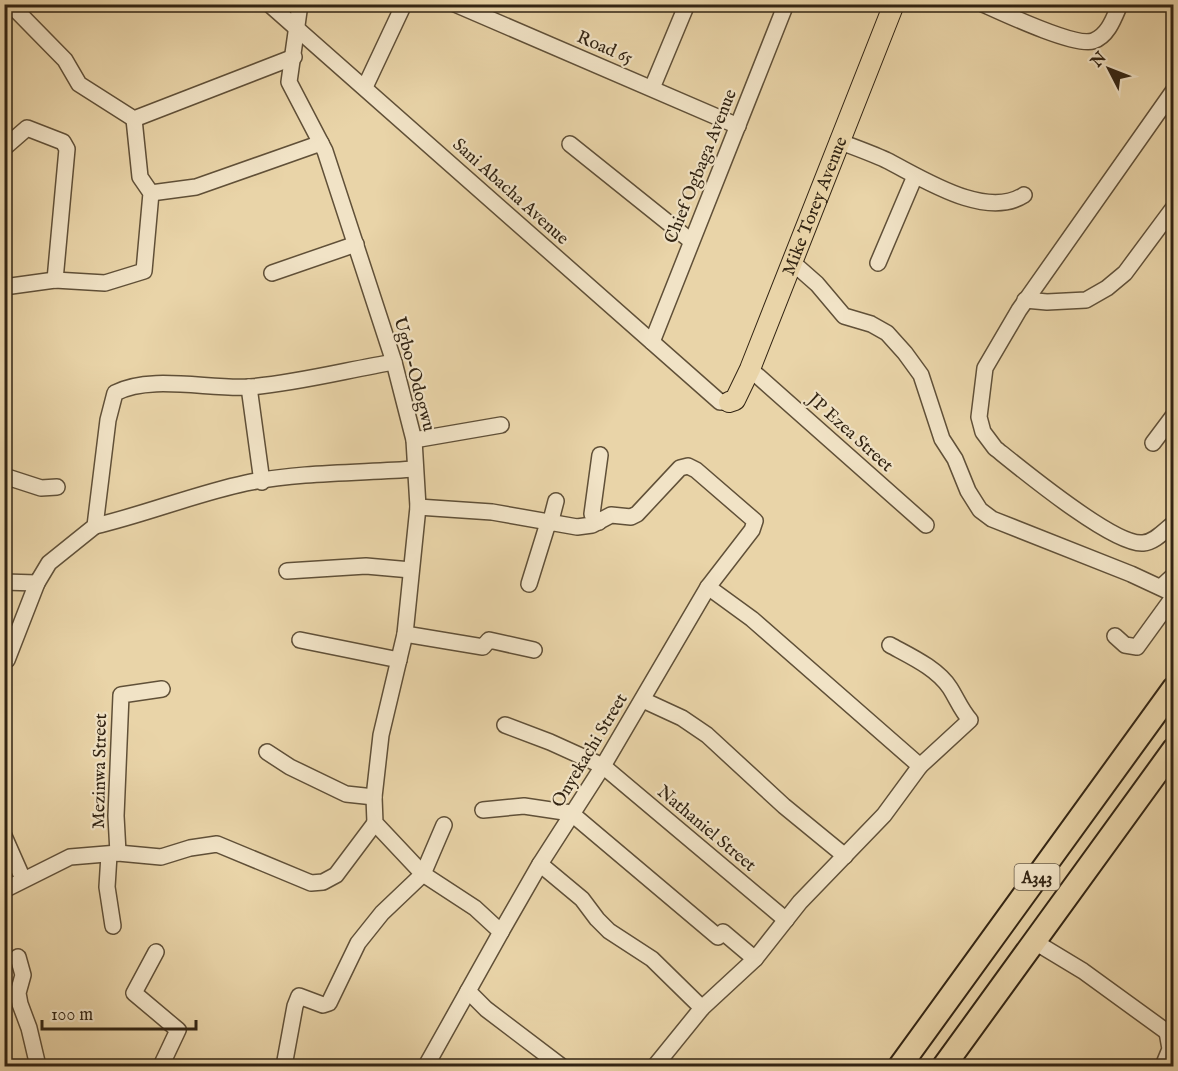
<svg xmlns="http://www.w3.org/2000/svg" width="1178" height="1071" font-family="'IM FELL English',serif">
<rect width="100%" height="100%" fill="#e9d4a8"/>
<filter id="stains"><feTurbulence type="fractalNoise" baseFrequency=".00333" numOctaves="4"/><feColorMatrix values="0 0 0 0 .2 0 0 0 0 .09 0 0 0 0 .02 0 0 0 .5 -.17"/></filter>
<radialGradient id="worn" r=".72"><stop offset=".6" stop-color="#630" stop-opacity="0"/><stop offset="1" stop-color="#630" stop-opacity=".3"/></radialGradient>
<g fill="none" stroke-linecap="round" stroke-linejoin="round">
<g stroke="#605038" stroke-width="18">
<g id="minor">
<path d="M 10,4 L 65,60 L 79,84 L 134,119 L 294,57"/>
<path d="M 269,4 L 720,402 L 729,402"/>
<path d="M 300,4 L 289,82 L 325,151 L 394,362 L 414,440 L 418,507 L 405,634 L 381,735 L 374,797 L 375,823 L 423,874 L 475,908 L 501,932 L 468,991 L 486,1009 L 561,1066"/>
<path d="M 455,4 L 738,126"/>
<path d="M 983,4 C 1003,13 1075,47 1093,41 C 1108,36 1114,18 1120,4"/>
<path d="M 365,87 L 404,4"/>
<path d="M 652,88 L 687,4"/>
<path d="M 1174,90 L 1019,310 L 985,368 L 979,417 L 983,432 L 995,448 C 1020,468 1114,546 1143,543 C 1155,542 1164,531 1174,523"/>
<path d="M 838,141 C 854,147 871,153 886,160 C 922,178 985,220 1024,195"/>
<path d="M 570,144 L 691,241"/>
<path d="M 4,148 L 27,128 L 63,142 L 67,149 L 55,280"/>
<path d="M 151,193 L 196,187 L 321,143"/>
<path d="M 792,262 L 817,284 L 844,316 L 871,324 L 887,333 L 905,353 L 921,375 L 942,439 L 955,459 L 968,491 L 980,510 L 992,519 L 1131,574 L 1174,594"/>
<path d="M 878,263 L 915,176"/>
<path d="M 272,273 L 356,244"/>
<path d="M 4,287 L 55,280 L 105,283 L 144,271 L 151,193 L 140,177 L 134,119"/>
<path d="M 1025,300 L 1047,302 L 1086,300 L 1107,288 L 1125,273 L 1174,207"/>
<path d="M 652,342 L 786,4"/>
<path d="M 750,369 L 926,525"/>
<path d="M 249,387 L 262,482"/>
<path d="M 414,440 L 501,425"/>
<path d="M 1153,443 L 1174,415"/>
<path d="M 4,476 L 41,488 L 57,487"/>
<path d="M 418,507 L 492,512 L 577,527 L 592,525 L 611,515 L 631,517 L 637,514 L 680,468 L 688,466 L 696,470 L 755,521 L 752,530 L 708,587 L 603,766 L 540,864 L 501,932"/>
<path d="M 599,522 L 592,514 L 600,455"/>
<path d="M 550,524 L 556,501"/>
<path d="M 95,526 C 146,514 195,494 246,483 C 301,472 359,473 415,469"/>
<path d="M 287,571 L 366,566 L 411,570"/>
<path d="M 4,582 L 37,583 L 49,563 L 95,526 L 108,420 L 115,393 C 151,374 210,390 250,387 C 298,383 347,370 394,362"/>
<path d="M 529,584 L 548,523"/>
<path d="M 708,587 L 752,619 L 920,766"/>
<path d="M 1161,587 L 1174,575"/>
<path d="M 405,634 L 483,647 L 489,640 L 534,650"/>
<path d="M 1115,636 L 1125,645 L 1137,647 L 1174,596"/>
<path d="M 300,640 L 399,660"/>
<path d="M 7,660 L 37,583"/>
<path d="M 643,700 L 682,718 L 707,735 L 784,806 L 845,856"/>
<path d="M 505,725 L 550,742 L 603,766 L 786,920"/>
<path d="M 267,752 L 290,767 L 346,794 L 374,797"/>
<path d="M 483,810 L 524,806 L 571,813 L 718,937 L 723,932 L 755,959"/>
<path d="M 4,836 L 23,879"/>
<path d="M 118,853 L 116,816 L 121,695 L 162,689"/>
<path d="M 109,855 L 107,887 L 113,926"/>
<path d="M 540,864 L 582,899 L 597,919 L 609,931 L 652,959 L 702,1008"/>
<path d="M 4,890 L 70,857 L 118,853 L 161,857 L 190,848 L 217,844 L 311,883 L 323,882 L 336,875 L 375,823"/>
<path d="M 1035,942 L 1083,971 L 1167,1032"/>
<path d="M 156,952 L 134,993 L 178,1030 L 161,1066"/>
<path d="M 18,957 L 23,975 L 18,993 L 20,1004 L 29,1028 L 38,1066"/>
<path d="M 284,1066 L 295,1006 L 299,996 L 323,1005 L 329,1003 L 358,943 L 382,913 L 423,874 L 444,825"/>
<path d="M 426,1066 L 468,991"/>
<path d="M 655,1066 L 702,1008 L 755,959 L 800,902 L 884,815 L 920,766 L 970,720 C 961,710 957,699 950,688 C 937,668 910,656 890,645"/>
<path d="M 1163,1066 L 1170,1049 L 1167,1032 L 1174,1032"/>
</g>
</g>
<g stroke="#322413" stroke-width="22">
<g id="major">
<path id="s1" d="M 729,402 L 735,400 L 750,369 L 894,4"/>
</g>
</g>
<g stroke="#322413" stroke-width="26">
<g id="highway">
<path d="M 900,1066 L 1174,688"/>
<path d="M 944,1066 L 1174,749"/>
</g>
</g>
<use href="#minor" stroke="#f1e3c6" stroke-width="15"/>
<use href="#major" stroke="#e9d4a8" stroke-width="20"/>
<use href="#highway" stroke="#e9d4a8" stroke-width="22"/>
</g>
<g text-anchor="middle" stroke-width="4.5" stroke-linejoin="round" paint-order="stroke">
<rect fill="#f1e3c6" stroke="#6b5d49" stroke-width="1.5" x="1014.5" y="864" width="45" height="26" rx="4.5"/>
<g font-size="16" font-weight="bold" fill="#322413">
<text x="1037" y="883">A343</text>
</g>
<g font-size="18" fill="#322413" stroke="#f1e3c6">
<text transform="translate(605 47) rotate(23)" y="6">Road 65</text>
<text transform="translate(700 166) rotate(-68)" y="6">Chief Ogbaga Avenue</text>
<text transform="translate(511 191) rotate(42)" y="6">Sani Abacha Avenue</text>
<text dy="6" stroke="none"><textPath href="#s1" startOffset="216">Mike Torey Avenue</textPath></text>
<text transform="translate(415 374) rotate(75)" y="6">Ugbo-Odogwu</text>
<text transform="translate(851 432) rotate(42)" y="6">JP Ezea Street</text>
<text transform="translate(589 750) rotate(-59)" y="6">Onyekachi Street</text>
<text transform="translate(99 771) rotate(-89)" y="6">Mezinwa Street</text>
<text transform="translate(707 828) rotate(40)" y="6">Nathaniel Street</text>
</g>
</g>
<rect width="1178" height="1071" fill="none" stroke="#e9d4a8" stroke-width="24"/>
<rect x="6" y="6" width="1166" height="1059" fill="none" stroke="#322413" stroke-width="3"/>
<rect x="12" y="12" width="1154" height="1047" fill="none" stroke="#322413" stroke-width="1.5"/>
<g transform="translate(1109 69) rotate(312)" stroke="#f1e3c6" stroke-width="4.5" paint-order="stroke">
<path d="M0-4.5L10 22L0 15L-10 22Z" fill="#322413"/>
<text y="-9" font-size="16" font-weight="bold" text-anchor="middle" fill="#322413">N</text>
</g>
<path d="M42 1020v9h154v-9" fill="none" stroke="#322413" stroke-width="3"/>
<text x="51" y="1020" font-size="18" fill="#322413" stroke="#f1e3c6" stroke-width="4.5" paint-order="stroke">100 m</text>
<rect width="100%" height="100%" filter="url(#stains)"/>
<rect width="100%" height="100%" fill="url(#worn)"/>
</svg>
